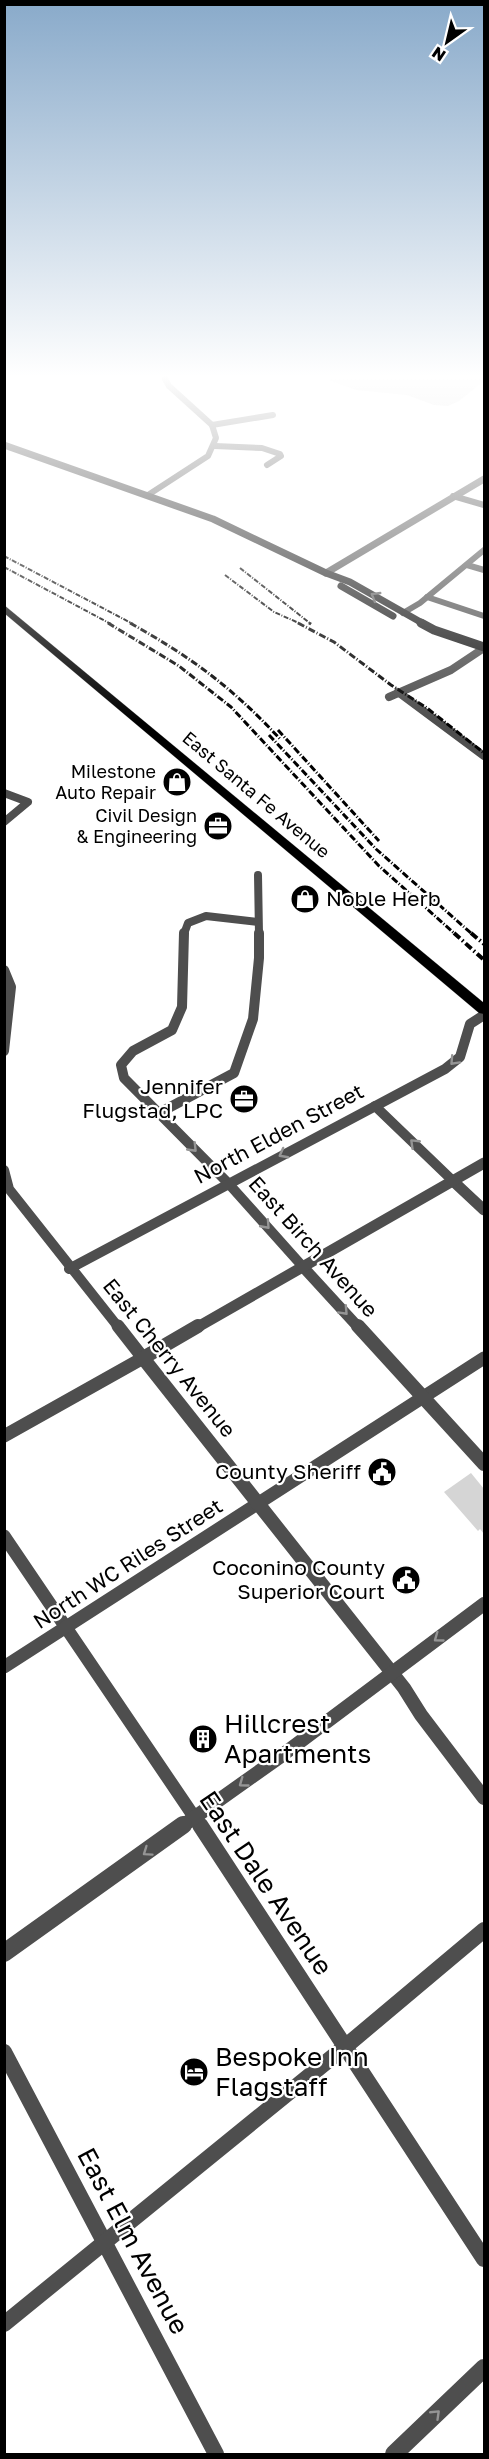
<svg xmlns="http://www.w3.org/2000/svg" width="489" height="2459" font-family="'Golos Text',sans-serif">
<rect width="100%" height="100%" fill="#fff"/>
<g fill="#d5d5d5">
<path d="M 326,379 L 484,379 L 484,381 L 459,401 L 448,406 L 434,405 L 407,395 L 356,390 Z"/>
<path d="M 471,1473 L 484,1489 L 484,1534 L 480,1529 L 478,1531 L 444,1492 Z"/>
</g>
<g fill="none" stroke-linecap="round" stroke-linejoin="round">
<g stroke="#dbdbdb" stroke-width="1">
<path id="primary" d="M 4,605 L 484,1003 L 484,1014 L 479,1013 L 4,613 Z"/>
</g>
<g stroke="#4e4e4e" stroke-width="6">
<path d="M 212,425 L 273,415"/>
<path d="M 215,446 L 262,448 L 280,454 L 281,456 L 267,465"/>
<path d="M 148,495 L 208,456 L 216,438 L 212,425 L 169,386 L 165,379"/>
<path d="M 453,496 L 484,505"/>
<path d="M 467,565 L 484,570"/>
<path d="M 427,597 L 484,616"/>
<path d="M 403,613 L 420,603 L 484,550"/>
</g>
<g stroke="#4e4e4e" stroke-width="8">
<path d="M 398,692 L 484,756"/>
<path d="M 389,697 L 451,670 L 484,648"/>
<path d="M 4,793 L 28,802 L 4,822"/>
<path d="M 258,875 L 259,934"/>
<path d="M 184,934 L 188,923 L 206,916 L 258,922"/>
</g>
<g stroke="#4e4e4e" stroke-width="10">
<path d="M 184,933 L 182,1007 L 172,1030 L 133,1051 L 121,1065 L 124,1078 L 228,1183 L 304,1268"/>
<path d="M 4,970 L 11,987 L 4,1051"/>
<path d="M 375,1106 L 453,1181"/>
<path d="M 159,1113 L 234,1073 L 253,1019 L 259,958 L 259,933"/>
<path d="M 4,1170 L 9,1189 L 119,1328"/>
<path d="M 69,1269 L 445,1069 L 460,1057 L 470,1024 L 484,1015"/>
</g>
<g stroke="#4e4e4e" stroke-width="13">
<path d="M 4,1436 L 143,1358 L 118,1326"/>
<path d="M 4,1536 L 201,1827"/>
<path d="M 4,1667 L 484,1358"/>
</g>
<g stroke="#4e4e4e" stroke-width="16">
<path d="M 200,1825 L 484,2259"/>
<path d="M 4,2052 L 216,2454"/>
<path d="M 4,2324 L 346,2046 L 484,1930"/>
</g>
<path stroke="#4e4e4e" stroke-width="7" d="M 326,573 L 484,479"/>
<g stroke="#4e4e4e" stroke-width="11">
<path d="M 453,1181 L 484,1210"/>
<path d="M 304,1268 L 359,1328"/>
<path d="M 196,1328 L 484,1163"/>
</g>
<g stroke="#4e4e4e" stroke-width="14">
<path d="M 198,1326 L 143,1358 L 404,1688 L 421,1715 L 484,1798"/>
<path d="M 358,1326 L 484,1464"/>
<path d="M 181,1827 L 281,1756 L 484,1604"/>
</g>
<g stroke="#4e4e4e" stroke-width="18">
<path d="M 4,1953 L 183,1825"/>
<path d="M 394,2454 L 484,2368"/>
</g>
<g stroke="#1b1b1b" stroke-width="7">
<path d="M 4,445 L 213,519 L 326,573 L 350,582 L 424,624"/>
<path d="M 341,586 L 393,616"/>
</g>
<path stroke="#1b1b1b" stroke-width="9" d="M 421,623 L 434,630 L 484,647"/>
<use href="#primary" fill="#000" fill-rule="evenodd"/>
<g stroke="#000" stroke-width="2" stroke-dasharray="5 1.5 1 1.5" stroke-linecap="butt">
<path d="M 4,556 L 133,624"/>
<path d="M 4,567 L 111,624"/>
<path d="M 240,568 L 311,624"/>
<path d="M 225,575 L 274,612 L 301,624"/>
</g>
<g stroke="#000" stroke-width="3" stroke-dasharray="7 2 1 2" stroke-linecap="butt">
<path d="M 108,623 L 179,666 L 231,707 L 379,866 L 455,934"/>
<path d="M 130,623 C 191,657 233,688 280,739"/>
<path d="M 298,623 L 334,642 L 391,685 L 427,708 L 484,753"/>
<path d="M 309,623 L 311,624"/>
<path d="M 278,730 L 379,841"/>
<path d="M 269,735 L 376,849 L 472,934"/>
</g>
<g stroke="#000" stroke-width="4" stroke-dasharray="8 3 1.5 3" stroke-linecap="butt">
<path d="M 454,933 L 484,960"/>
<path d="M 471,933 L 484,944"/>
</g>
</g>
<defs><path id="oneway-chevron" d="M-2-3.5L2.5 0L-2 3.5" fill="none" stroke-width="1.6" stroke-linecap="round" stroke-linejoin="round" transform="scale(1.5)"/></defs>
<use stroke="#5f5f5f" href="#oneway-chevron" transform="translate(375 596) rotate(-149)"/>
<g stroke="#959595">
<use href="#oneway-chevron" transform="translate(454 1061) rotate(133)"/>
<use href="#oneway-chevron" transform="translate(414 1143) rotate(-136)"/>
<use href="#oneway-chevron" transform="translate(193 1148) rotate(46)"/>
<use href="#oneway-chevron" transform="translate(283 1154) rotate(152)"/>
<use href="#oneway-chevron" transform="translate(266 1225) rotate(48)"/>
<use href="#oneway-chevron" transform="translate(344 1311) rotate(47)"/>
<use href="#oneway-chevron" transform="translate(438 1638) rotate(144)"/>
<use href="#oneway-chevron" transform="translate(243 1783) rotate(144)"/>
<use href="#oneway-chevron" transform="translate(147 1852) rotate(145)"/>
<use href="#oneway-chevron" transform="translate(436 2414) rotate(-44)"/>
</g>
<linearGradient id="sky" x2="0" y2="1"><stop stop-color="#89aaca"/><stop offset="0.52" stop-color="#fff"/><stop offset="1" stop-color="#fff" stop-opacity="0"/></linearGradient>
<rect width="489" height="723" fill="url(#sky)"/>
<defs>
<g id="shop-disc" transform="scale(1.5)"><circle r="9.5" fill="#000" stroke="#fff"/><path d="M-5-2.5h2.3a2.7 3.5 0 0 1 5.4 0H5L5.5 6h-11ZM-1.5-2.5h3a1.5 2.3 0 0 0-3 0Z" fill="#fff"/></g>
<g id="office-disc" transform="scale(1.5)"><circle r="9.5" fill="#000" stroke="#fff"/><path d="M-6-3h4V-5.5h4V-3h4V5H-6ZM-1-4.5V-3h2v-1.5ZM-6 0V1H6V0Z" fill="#fff"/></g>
<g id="civic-disc" transform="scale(1.5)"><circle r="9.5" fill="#000" stroke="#fff"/><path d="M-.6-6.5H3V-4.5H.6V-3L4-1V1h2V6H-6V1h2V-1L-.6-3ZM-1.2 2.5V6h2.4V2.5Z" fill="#fff"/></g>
<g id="building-disc" transform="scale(1.5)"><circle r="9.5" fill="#000" stroke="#fff"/><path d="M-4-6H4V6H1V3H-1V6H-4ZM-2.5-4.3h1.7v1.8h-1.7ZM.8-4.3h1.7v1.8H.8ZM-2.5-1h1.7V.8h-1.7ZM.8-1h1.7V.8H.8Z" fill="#fff"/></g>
<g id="hotel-disc" transform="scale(1.5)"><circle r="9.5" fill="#000" stroke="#fff"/><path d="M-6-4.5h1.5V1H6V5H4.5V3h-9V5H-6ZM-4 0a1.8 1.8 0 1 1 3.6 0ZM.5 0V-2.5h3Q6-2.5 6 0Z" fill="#fff"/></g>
</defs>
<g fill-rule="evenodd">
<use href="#shop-disc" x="177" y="782"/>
<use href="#office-disc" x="218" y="826"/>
<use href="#shop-disc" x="305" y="899"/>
<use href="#office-disc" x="244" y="1099"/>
<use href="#civic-disc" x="382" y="1472"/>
<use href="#civic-disc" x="406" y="1580"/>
<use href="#building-disc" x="203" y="1739"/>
<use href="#hotel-disc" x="194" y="2072"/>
</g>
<g text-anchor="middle" stroke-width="4.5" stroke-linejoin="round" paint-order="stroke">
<g font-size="18" fill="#000" stroke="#fff" text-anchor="end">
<text x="156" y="778">Milestone<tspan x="156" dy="21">Auto Repair</tspan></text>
<text x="197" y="822">Civil Design<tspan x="197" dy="21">&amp; Engineering</tspan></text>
</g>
<g font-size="18" fill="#000" stroke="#fff">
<text transform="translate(256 795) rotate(40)" y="6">East Santa Fe Avenue</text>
</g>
<g font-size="21" fill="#000" stroke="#fff" text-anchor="end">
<text x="326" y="906" text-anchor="start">Noble Herb</text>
<text x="223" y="1094">Jennifer<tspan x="223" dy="24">Flugstad, LPC</tspan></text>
<text x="361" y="1479">County Sheriff</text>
<text x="385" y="1575">Coconino County<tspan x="385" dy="24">Superior Court</tspan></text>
</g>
<g font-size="21" fill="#000" stroke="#fff">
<text transform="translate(279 1134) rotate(-28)" y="7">North Elden Street</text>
<text transform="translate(313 1247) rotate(48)" y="7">East Birch Avenue</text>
<text transform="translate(169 1358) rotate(51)" y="7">East Cherry Avenue</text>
<text transform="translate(128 1564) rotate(-33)" y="7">North WC Riles Street</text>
</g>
<g font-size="26" fill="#000" stroke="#fff" text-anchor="start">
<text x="224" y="1733">Hillcrest<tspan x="224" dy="30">Apartments</tspan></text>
<text x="215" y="2066">Bespoke Inn<tspan x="215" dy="30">Flagstaff</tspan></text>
</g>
<g font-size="26" fill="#000" stroke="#fff">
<text transform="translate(266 1883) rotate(56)" y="9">East Dale Avenue</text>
<text transform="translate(133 2241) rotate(62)" y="9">East Elm Avenue</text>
</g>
</g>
<rect width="489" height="2459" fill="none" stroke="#000000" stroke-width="12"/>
<g transform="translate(447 42) rotate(214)" stroke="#ffffff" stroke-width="4.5" paint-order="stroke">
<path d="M0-4.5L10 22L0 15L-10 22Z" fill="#000000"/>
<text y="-9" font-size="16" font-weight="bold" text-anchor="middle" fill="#000000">N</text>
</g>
</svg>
